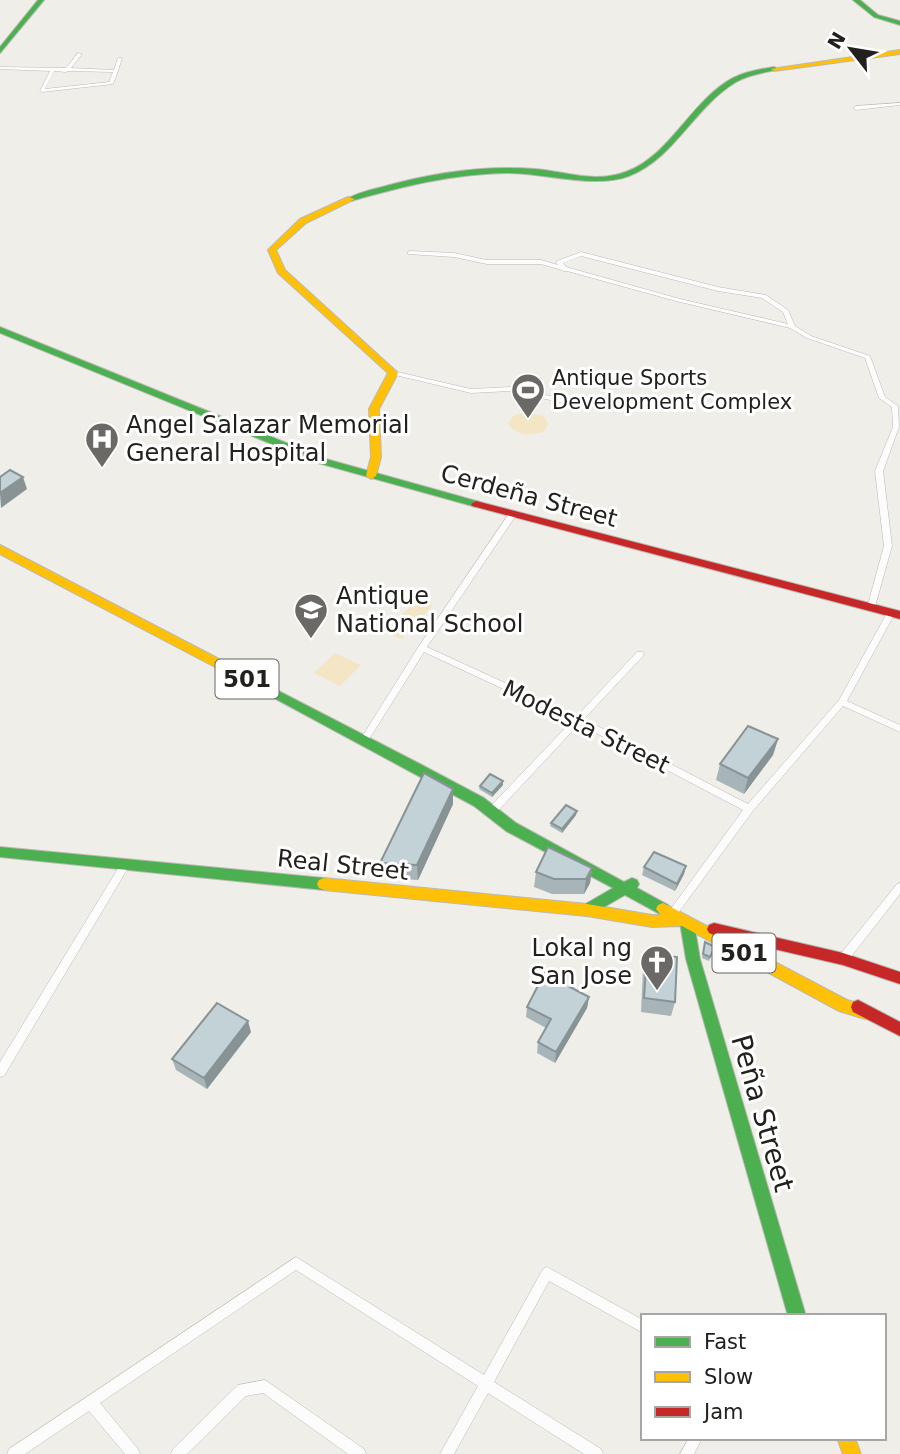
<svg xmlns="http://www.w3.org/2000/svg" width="900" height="1454" font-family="'DejaVu Sans',sans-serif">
<rect width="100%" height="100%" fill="#f0eee8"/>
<g fill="#f4e6c5">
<path d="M 526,412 L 544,416 L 548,424 L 544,432 C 529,435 519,437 508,424 L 513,416 Z"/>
<path d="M 418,598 L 433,605 L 401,639 L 386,632 Z"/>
<path d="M 335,653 L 361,665 L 340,686 L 314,673 Z"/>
</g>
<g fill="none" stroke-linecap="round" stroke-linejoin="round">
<g stroke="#bbb9b5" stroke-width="1">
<g id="street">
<path d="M 78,53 L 82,54 L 71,68 L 114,70 L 118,58 L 122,58 L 118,71 L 113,84 L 42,92 L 40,91 L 50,71 L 0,69 L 0,67 L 66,68 ZM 54,71 L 66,72 L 68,71 L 113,72 L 109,82 L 45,89 Z"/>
<path d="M 900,103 L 900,105 L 856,110 L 853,108 L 856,106 Z"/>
<path d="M 410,251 L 454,253 L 487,260 L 541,260 L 558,265 L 556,262 L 557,261 L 581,252 L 718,287 L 766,295 L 788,310 L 795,326 L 811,336 L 870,356 L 885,397 L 898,406 L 899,427 L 883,471 L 892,546 L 874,610 L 868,610 L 867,608 L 884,546 L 875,471 L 893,427 L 892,407 L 879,398 L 865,358 L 807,338 L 790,328 L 676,301 L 567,271 L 563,271 L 562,270 L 541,264 L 487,264 L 454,257 L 408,254 L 408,252 ZM 581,256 L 718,291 L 762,298 L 783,312 L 788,324 L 680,299 L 566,267 L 563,263 Z"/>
<path d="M 393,371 L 471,389 L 510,387 L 590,405 L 593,407 L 590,409 L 510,391 L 471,393 L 391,374 L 390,373 Z"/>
<path d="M 510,512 L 513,512 L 517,514 L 427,647 L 577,716 L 637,652 L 643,652 L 644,654 L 643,656 L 584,719 L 748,804 L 839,700 L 887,613 L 891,610 L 895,613 L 847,701 L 900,725 L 900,732 L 843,706 L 752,812 L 679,912 L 676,913 L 673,912 L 671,909 L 673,906 L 743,810 L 579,724 L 495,814 L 489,814 L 487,811 L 489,808 L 572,721 L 424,652 L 366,744 L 360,744 L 359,742 L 360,740 L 419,646 Z"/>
<path d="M 125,861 L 128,862 L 130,865 L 128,868 L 4,1076 L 0,1077 L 0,1062 L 122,862 Z"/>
<path d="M 900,883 L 900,894 L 847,962 L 843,963 L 839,962 L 838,959 L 839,956 L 897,884 Z"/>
<path d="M 296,1257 L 484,1375 L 543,1269 L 547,1267 L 643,1320 L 643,1333 L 549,1281 L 494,1382 L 601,1449 L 603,1454 L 584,1454 L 488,1393 L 454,1454 L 440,1454 L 478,1386 L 296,1270 L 100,1403 L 138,1449 L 140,1454 L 125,1454 L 89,1411 L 25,1454 L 7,1454 L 9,1449 Z"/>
<path d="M 265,1380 L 364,1449 L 366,1454 L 348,1454 L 263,1393 L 246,1396 L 187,1454 L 171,1454 L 173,1449 L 238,1385 Z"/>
<path d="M 689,1438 L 702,1438 L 694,1454 L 680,1454 Z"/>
</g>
</g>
<g stroke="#bbb9b5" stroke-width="2">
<g id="fast">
<path d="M 38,0 L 44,0 L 0,53 L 0,47 Z"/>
<path d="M 853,0 L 860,0 L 878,15 L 900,21 L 900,25 L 874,17 Z"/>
<path d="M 774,67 L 776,68 L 776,70 C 762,73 748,75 736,82 C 694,107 675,158 629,176 C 595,189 545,173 507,173 C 452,174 404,186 351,201 L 347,199 C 357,193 370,190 382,187 C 431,173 484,165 535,169 C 562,171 588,181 615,175 C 667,165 688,102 733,78 C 745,72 760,69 774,67 Z"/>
<path d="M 0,327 L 326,459 L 480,502 L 481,504 L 476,507 L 318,463 L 0,333 Z"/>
<path d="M 265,684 L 420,764 L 484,798 L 516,823 L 624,882 L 632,878 L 637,880 L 639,884 L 637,888 L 668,905 L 670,909 L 668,913 L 663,915 L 658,913 L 625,895 L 592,914 L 587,916 L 582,914 L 580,910 L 582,906 L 613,888 L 506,831 L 474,806 L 261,691 L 259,688 L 261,685 Z"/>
<path d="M 0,847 L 324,878 L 329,880 L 331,884 L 329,888 L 324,890 L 0,857 Z"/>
<path d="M 687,917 L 692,919 L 694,923 L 700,959 L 806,1316 L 788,1316 L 686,959 L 680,923 L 682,919 Z"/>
</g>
</g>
<g stroke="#bbb9b5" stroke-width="2">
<g id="slow">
<path d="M 900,50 L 900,54 L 774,71 L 771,69 Z"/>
<path d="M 348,197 L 355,199 L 306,223 L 276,250 L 285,270 L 398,373 L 379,409 L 381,457 L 376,476 L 371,479 L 366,476 L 371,457 L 369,409 L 388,373 L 278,273 L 268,250 L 300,219 Z"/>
<path d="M 0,545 L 269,685 L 271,688 L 269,691 L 261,691 L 0,554 Z"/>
<path d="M 324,878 L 587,904 L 652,915 L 661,915 L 656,909 L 658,905 L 663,903 L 847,1000 L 870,1007 L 872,1012 L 870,1017 L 865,1019 L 839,1011 L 682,926 L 652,927 L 587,916 L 324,890 L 319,888 L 317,884 L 319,880 Z"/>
<path d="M 837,1438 L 855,1438 L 861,1454 L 843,1454 Z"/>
</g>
</g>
<g stroke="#bbb9b5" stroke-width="2">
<g id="jam">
<path d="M 476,501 L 900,611 L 900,619 L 472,506 L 471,504 Z"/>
<path d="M 714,923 L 843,953 L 900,972 L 900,984 L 843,965 L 714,935 L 709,933 L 707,929 L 709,925 Z"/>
<path d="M 858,1000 L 900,1022 L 900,1036 L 853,1012 L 851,1007 L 853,1002 Z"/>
</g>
</g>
<use href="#street" fill="#fdfcfc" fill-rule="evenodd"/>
<use href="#fast" fill="#4caf50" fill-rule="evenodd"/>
<use href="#slow" fill="#ffc107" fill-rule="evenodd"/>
<use href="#jam" fill="#c62828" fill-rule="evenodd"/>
</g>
<g fill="#a8b5b8">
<path d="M 778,739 L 773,755 L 744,794 L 716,780 L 720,764 Z"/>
<path d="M 503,781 L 503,785 L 492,797 L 479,789 L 480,786 Z"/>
<path d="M 453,804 L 418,880 L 381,878 L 380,863 Z"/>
<path d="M 576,815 L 562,833 L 550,826 L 551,823 Z"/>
<path d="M 686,866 L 684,874 L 675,891 L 642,875 L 644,867 Z"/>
<path d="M 592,868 L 590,883 L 584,894 L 552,894 L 534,887 L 536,872 Z"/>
<path d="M 705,942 L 715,947 L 709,961 L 702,958 Z"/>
<path d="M 647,953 L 675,1002 L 671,1016 L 641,1012 L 643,968 Z"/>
<path d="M 554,974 L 575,979 L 573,989 L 589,997 L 587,1008 L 555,1063 L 537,1053 L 538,1042 L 546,1028 L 526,1017 L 527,1007 Z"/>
<path d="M 251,1032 L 207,1089 L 176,1070 L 172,1059 Z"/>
</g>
<g fill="#889396">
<path d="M 23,477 L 27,489 L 1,508 L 0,493 Z"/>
<path d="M 778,739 L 773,755 L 744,794 L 748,778 Z"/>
<path d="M 503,781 L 503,785 L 492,797 L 492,793 Z"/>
<path d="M 453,789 L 453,804 L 418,880 L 417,865 Z"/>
<path d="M 577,811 L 576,815 L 562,833 L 562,829 Z"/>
<path d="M 686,866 L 684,874 L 675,891 L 677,884 Z"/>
<path d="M 592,868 L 590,883 L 584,894 L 586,879 Z"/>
<path d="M 589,997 L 587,1008 L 555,1063 L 556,1052 Z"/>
<path d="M 248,1021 L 251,1032 L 207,1089 L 204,1078 Z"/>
</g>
<g fill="#c3d2d6" stroke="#889396" stroke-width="2">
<path d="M 10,470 L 23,477 L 0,493 L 0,477 Z"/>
<path d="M 748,726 L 778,739 L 748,778 L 720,764 Z"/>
<path d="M 424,773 L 453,789 L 417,865 L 380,863 Z"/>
<path d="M 490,774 L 503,781 L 492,793 L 480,786 Z"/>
<path d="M 566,805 L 577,811 L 562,829 L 551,823 Z"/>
<path d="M 548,847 L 592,868 L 586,879 L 554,879 L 536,872 Z"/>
<path d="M 654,852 L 686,866 L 677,884 L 644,867 Z"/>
<path d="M 705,942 L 715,947 L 710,957 L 703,954 Z"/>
<path d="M 647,953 L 677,957 L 675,1002 L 644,998 Z"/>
<path d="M 546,970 L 554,974 L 556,970 L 575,979 L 570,987 L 589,997 L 556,1052 L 538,1042 L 551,1019 L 527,1007 Z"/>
<path d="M 217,1003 L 248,1021 L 204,1078 L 172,1059 Z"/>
</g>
<defs>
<g id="stadium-pin" transform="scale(1.75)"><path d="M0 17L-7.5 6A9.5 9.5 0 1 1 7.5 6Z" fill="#6b6965" stroke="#fff"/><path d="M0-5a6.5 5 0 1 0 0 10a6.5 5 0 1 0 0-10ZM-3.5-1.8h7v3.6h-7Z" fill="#fff"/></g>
<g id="hospital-pin" transform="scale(1.75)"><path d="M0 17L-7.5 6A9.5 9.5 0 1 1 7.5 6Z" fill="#6b6965" stroke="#fff"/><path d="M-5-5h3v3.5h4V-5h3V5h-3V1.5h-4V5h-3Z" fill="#fff"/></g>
<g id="school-pin" transform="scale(1.75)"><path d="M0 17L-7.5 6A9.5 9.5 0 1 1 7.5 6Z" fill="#6b6965" stroke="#fff"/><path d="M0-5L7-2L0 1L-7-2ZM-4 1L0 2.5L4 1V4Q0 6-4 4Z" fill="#fff"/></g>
<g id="church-pin" transform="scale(1.75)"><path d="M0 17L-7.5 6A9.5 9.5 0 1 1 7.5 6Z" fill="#6b6965" stroke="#fff"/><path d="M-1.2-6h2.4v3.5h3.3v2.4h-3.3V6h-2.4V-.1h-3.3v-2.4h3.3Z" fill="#fff"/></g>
</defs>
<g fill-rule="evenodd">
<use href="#stadium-pin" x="528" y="390"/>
<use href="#hospital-pin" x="102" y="439"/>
<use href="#school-pin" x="311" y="610"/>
<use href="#church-pin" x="657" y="962"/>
</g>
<g text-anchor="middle" stroke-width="6" stroke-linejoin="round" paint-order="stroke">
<g font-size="21" fill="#23211e" stroke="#fff" text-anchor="start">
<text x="552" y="385">Antique Sports<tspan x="552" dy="24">Development Complex</tspan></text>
</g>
<g fill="#fff" stroke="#656462" stroke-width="2">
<rect x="215.5" y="659.5" width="63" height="39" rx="5"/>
<rect x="712.5" y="933.5" width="63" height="39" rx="5"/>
</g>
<g font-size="23" font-weight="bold" fill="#23211e">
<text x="247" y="687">501</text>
<text x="744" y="961">501</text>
</g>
<g font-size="24" fill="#23211e" stroke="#fff" text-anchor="start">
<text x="126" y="433">Angel Salazar Memorial<tspan x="126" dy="28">General Hospital</tspan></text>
<text x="336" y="604">Antique<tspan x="336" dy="28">National School</tspan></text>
<text x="632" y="956" text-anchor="end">Lokal ng<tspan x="632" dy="28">San Jose</tspan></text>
</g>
<g font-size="24" fill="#23211e" stroke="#fff">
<text transform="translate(529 496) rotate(15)" y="8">Cerdeña Street</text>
<text transform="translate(586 727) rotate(26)" y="8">Modesta Street</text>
<text transform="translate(343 865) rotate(6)" y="8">Real Street</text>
</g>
<g font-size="28" fill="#23211e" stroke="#fff">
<text transform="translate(763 1113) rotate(74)" y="10">Peña Street</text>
</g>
</g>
<rect x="641" y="1314" width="245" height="126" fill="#ffffff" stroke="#a7a6a5" stroke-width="2"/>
<rect x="655" y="1337" width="35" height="10" fill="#4caf50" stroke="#a7a6a5" stroke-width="2"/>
<text x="704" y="1349" font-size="21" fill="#23211e">Fast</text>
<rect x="655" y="1372" width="35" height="10" fill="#ffc107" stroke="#a7a6a5" stroke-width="2"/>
<text x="704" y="1384" font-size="21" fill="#23211e">Slow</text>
<rect x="655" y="1407" width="35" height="10" fill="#c62828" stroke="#a7a6a5" stroke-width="2"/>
<text x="704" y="1419" font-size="21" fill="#23211e">Jam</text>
<g transform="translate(851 49) rotate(301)" stroke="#ffffff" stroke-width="5" paint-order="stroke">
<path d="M0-5L12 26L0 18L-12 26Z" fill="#23211e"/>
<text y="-10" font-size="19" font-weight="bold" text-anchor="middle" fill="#23211e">N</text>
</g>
</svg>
